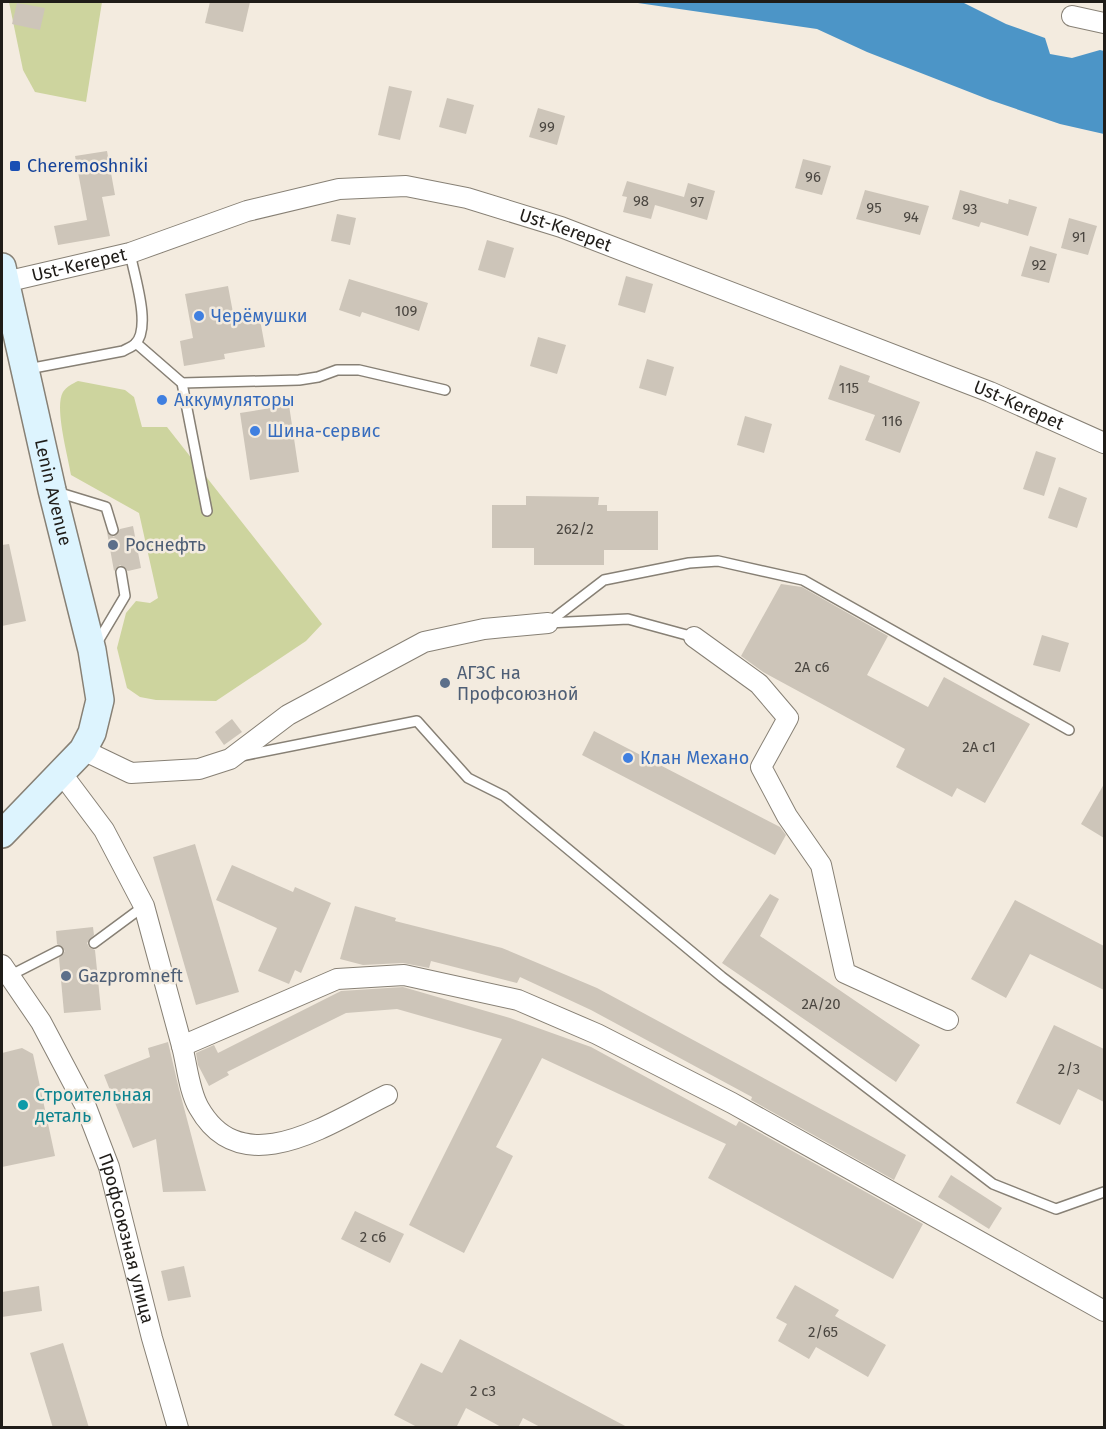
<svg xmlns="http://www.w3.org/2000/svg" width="1106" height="1429" font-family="'Fira Sans',sans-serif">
<rect width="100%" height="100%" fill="#f3ebdf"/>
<g fill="#cdd49e">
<path d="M 9,2 L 102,2 L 86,102 L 35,92 L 23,70 Z"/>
<path d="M 78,381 L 125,390 L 134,397 L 142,427 L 167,427 L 322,624 L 306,641 L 216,701 L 156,700 L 140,697 L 127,688 L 117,648 L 126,613 L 136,601 L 150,603 L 158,598 L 139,513 L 71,475 C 68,456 54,407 63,392 C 67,386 72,384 78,381 Z"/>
</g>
<path fill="#4c95c7" d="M 631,2 L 962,2 L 1006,24 L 1045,38 L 1050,54 L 1072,58 L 1100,50 L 1104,51 L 1104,134 L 1060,124 L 990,100 L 867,52 L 817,29 Z"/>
<g fill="#cdc5b9">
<path d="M 210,2 L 250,2 L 243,32 L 205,23 Z"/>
<path d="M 17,3 L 45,8 L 40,30 L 12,24 Z"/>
<path d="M 389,86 L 412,91 L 400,140 L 378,135 Z"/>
<path d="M 447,98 L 474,105 L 466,134 L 439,127 Z"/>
<path d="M 538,108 L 565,116 L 557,145 L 529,137 Z"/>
<path d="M 107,151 L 115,195 L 102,197 L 110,236 L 58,245 L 54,226 L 87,220 L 75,156 Z"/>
<path d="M 803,159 L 831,166 L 822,195 L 795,188 Z"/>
<path d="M 627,181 L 684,197 L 688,183 L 715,191 L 707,220 L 655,205 L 651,219 L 623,212 L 627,197 L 622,196 Z"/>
<path d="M 865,190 L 929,206 L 920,235 L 856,219 Z"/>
<path d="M 960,190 L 1008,204 L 1009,199 L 1037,207 L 1028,236 L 981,222 L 979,227 L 952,219 Z"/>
<path d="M 337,214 L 356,218 L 350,245 L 331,241 Z"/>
<path d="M 1069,218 L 1097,226 L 1088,255 L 1061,248 Z"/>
<path d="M 487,240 L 514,248 L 505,278 L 478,270 Z"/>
<path d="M 1030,246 L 1057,254 L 1049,283 L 1021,276 Z"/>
<path d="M 626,276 L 653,284 L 645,313 L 618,305 Z"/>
<path d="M 349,279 L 428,303 L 419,331 L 362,312 L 360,317 L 339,310 Z"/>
<path d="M 228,286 L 234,318 L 259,314 L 265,347 L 224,354 L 225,359 L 184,366 L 180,341 L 193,338 L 185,294 Z"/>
<path d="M 538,337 L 566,345 L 557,374 L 530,366 Z"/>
<path d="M 647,359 L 674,367 L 666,396 L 639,388 Z"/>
<path d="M 840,365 L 870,376 L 868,382 L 920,402 L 900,453 L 865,440 L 875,415 L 828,399 Z"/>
<path d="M 289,405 L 299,472 L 250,480 L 240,413 Z"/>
<path d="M 745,416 L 772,424 L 764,453 L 737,445 Z"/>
<path d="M 1036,451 L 1056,458 L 1044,496 L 1023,489 Z"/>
<path d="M 1059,487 L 1087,498 L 1077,528 L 1048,518 Z"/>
<path d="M 526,496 L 599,497 L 598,505 L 607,505 L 607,511 L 658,511 L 658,550 L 604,550 L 604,565 L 534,565 L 534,548 L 492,548 L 492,505 L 526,505 Z"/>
<path d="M 133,526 L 141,568 L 128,571 L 120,565 L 114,571 L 107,532 L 114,537 L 120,529 Z"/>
<path d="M 9,544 L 26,621 L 2,626 L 2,545 Z"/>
<path d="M 781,584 L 802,587 L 888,636 L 867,675 L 928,707 L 944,677 L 1030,724 L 985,803 L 957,788 L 952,797 L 896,767 L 905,749 L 763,672 L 741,656 Z"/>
<path d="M 1042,635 L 1069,643 L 1060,672 L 1033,665 Z"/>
<path d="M 232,719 L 242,732 L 224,745 L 215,732 Z"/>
<path d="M 594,731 L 780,827 L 786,835 L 775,855 L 582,755 Z"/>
<path d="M 1104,784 L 1104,838 L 1081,824 Z"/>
<path d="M 195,844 L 239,992 L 196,1005 L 153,857 Z"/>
<path d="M 232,865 L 293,892 L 295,887 L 331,903 L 301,973 L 295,970 L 289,984 L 258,971 L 277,928 L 216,900 Z"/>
<path d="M 770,894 L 779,899 L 760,936 L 920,1045 L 896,1082 L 722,963 Z"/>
<path d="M 1015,900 L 1104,946 L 1104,990 L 1030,954 L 1006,998 L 971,979 Z"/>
<path d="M 355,906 L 396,918 L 395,921 L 502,948 L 597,988 L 906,1155 L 894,1180 L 751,1100 L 752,1097 L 591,1010 L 520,977 L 517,983 L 431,961 L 429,968 L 403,963 L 363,965 L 340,959 Z"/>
<path d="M 93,927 L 94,935 L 87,943 L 89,947 L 95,950 L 101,1010 L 64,1013 L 59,958 L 65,951 L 57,944 L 56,931 Z"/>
<path d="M 403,987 L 510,1018 L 591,1047 L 736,1126 L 739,1121 L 923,1224 L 893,1279 L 708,1178 L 726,1144 L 542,1058 L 496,1147 L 513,1156 L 464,1253 L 409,1225 L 502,1039 L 397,1009 L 346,1013 L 227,1072 L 229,1075 L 209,1086 L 198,1065 L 196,1053 L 214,1045 L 218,1053 L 341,991 Z"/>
<path d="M 1054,1025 L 1104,1049 L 1104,1102 L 1078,1089 L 1060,1125 L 1016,1103 Z"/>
<path d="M 168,1042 L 179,1089 L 206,1191 L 163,1192 L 156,1139 L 133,1148 L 104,1075 L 150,1057 L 148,1048 Z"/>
<path d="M 22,1048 L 33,1054 L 55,1156 L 2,1167 L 2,1053 Z"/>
<path d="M 951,1175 L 1002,1208 L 989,1229 L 938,1197 Z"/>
<path d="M 355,1211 L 404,1234 L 390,1263 L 341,1239 Z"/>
<path d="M 184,1266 L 191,1297 L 168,1301 L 161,1271 Z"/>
<path d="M 795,1285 L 839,1310 L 835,1316 L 886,1345 L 868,1377 L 816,1347 L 809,1359 L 778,1341 L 787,1324 L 776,1318 Z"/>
<path d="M 39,1286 L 42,1311 L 2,1317 L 2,1292 Z"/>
<path d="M 460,1339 L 629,1428 L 542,1428 L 523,1418 L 518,1428 L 503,1428 L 466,1408 L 456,1428 L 419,1428 L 394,1415 L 421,1363 L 442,1373 Z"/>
<path d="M 63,1343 L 89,1428 L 53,1428 L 30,1353 Z"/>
</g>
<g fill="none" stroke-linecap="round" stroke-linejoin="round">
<g stroke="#878075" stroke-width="12">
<g id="service">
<path d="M 136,343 L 182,383 L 207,511"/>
<path d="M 28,369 L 123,351 C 126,349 132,347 135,344 C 152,328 134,275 130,253"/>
<path d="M 182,383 L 299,380 L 318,377 L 337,370 L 359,370 L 445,390"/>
<path d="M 57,492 L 106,507 L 113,530"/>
<path d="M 548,623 L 604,580 L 689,563 L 718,561 L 803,580 L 1069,730"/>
<path d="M 548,623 L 628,619 L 694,637"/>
<path d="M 97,643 L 125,596 L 121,572"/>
<path d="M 241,756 L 417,721 L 468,778 L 504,796 L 722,977 L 993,1184 L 1056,1209 L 1104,1192"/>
<path d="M 94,943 L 144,906"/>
<path d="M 9,976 L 58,951"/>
</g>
</g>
<g stroke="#878075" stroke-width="22">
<g id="minor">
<path d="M 1072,16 L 1104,23"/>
<path id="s1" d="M 5,282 L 130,253 L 247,211 L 339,189 L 406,186 L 467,198 L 561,227 L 990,392 L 1104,443"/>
<path d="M 694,637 L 759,684 L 788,718 L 761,767 L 787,816 L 821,865 L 845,973 L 948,1020"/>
<path d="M 83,750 L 131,773 L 199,769 L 230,759 L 288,715 L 424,642 L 484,629 L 548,623"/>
<path d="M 62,774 L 104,830 L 144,906 L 182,1046 L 337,979 L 404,975 L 518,1000 L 597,1034 L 732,1103 L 1104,1311"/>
<path id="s2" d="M 2,965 L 41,1022 L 86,1107 L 109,1167 L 152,1338 L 178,1428"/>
<path d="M 182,1046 C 187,1065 189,1091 199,1108 C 243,1185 331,1122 387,1095"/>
</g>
</g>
<g stroke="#878075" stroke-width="30">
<g id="secondary">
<path id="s3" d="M 2,267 L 52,490 L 92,650 L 100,700 L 92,733 L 83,750 L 2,834"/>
</g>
</g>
<use href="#service" stroke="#fff" stroke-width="9"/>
<use href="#minor" stroke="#fff" stroke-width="20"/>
<use href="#secondary" stroke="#ddf4fe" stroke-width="27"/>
</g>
<rect fill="#1a4fb4" stroke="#f3ebdf" stroke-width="2" x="9" y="160" width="12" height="12" rx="3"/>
<g fill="#3f7fe0" stroke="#f3ebdf" stroke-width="2">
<circle cx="199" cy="316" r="6"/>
<circle cx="162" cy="400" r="6"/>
<circle cx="255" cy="431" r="6"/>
<circle cx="628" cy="758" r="6"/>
</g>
<g fill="#5c6f8a" stroke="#f3ebdf" stroke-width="2">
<circle cx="113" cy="545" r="6"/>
<circle cx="445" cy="683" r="6"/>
<circle cx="66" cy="976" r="6"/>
</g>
<circle fill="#0f9aa8" stroke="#f3ebdf" stroke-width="2" cx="23" cy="1105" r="6"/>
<g text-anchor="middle" stroke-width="5" stroke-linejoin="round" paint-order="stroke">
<g font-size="15" fill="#4a4640">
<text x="547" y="132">99</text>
<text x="813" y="182">96</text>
<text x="641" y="206">98</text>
<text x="697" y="207">97</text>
<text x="874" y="213">95</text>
<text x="970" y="214">93</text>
<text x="911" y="222">94</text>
<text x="1079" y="242">91</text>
<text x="1039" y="270">92</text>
<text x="406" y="316">109</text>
<text x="849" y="393">115</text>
<text x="892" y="426">116</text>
<text x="575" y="534">262/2</text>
<text x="812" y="672">2А с6</text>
<text x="979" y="752">2А с1</text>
<text x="821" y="1009">2А/20</text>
<text x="1069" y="1074">2/3</text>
<text x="373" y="1242">2 с6</text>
<text x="823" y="1337">2/65</text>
<text x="483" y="1396">2 с3</text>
</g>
<g font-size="18" fill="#164399" stroke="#f3ebdf" text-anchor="start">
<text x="27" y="172">Cheremoshniki</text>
</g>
<g font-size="18" fill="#1f1c18" stroke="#f3ebdf">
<text dy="6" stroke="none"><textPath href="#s1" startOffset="580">Ust-Kerepet</textPath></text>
<text dy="6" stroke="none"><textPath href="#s1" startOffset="76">Ust-Kerepet</textPath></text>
<text dy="6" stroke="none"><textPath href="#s1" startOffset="1066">Ust-Kerepet</textPath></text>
<text dy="6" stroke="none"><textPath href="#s3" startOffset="231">Lenin Avenue</textPath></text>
<text dy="6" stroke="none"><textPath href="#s2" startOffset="303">Профсоюзная улица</textPath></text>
</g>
<g font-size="18" fill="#366cbe" stroke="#f3ebdf" text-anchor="start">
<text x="211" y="322">Черёмушки</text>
<text x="174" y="406">Аккумуляторы</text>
<text x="267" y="437">Шина-сервис</text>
<text x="640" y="764">Клан Механо</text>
</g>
<g font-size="18" fill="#4e5e75" stroke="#f3ebdf" text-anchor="start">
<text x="125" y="551">Роснефть</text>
<text x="457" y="679">АГЗС на<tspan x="457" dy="21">Профсоюзной</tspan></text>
<text x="78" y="982">Gazpromneft</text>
</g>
<g font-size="18" fill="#0d838f" stroke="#f3ebdf" text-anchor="start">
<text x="35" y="1101">Строительная<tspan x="35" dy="21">деталь</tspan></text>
</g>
</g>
<rect width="1106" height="1429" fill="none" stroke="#1f1c18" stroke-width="6"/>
</svg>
